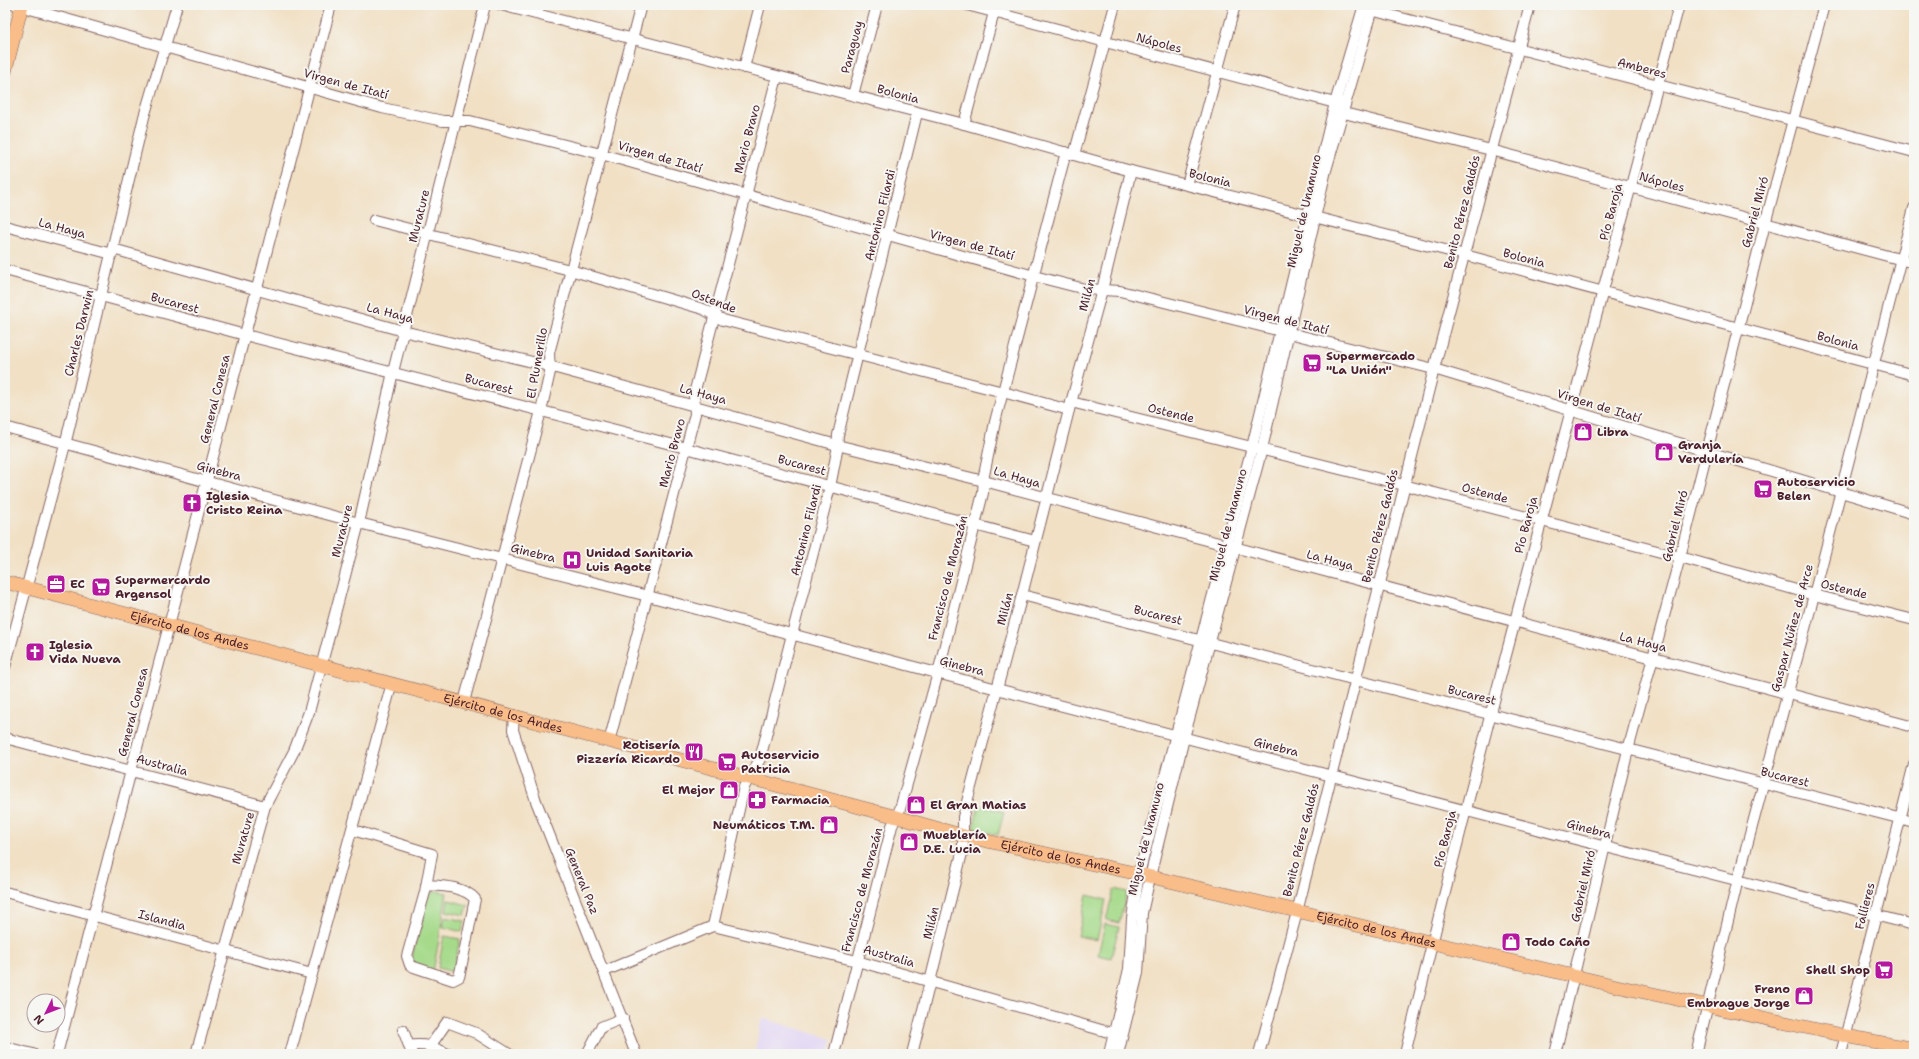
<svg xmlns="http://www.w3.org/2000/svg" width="1919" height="1059" font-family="'Shantell Sans',sans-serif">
<rect width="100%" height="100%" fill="#f6f6f2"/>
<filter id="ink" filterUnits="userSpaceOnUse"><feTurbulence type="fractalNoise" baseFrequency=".025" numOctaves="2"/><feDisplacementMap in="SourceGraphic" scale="8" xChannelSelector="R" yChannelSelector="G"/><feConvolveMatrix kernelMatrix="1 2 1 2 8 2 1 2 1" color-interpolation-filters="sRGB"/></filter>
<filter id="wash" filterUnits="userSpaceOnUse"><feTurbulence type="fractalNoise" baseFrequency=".012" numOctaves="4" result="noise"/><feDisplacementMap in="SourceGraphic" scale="16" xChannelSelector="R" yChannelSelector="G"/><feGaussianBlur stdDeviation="0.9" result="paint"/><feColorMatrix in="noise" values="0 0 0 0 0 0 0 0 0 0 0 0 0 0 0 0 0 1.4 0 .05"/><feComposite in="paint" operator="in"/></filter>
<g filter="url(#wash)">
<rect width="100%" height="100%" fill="#f1e0c4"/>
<path fill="#e1d4f4" d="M 762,1018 L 832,1039 L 829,1054 L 754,1054 Z"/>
<g fill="#a6da8a" stroke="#787c5a">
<path d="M 979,805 L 1004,812 L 998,835 L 973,829 Z"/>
<path d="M 1114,889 L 1127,892 L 1119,923 L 1106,920 Z"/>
<path d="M 436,891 L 447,893 C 442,918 439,942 434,967 L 432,971 L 415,964 L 412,958 L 425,900 L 430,894 Z"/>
<path d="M 1087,895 L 1106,900 L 1097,940 L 1078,936 Z"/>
<path d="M 448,900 L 468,905 L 465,915 L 446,911 Z"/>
<path d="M 445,917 L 465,921 L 462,932 L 443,927 Z"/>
<path d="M 1105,924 L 1119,927 L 1111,958 L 1098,955 Z"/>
<path d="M 444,936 L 460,939 L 453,972 L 438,968 Z"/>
</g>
</g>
<g filter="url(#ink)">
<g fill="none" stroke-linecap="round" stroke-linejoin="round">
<g stroke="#846361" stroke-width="12">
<g id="minor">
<path d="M 16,5 L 382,108 L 443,121 L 470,121 L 601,154 L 1034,276 L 1085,289 L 1120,291 L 1434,369 L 1914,514"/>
<path d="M 501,5 L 964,124 L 1131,171 L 1465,255 L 1914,375"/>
<path d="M 967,5 L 1335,103 L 1342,103"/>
<path d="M 1367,9 L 1914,152"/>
<path d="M 744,68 L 760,5"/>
<path d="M 853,95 L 877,5"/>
<path d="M 1336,111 L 1491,150 L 1914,263"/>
<path d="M 964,124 L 996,5"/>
<path d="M 1074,155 L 1115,5"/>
<path d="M 1187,185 L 1235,5"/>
<path d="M 374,220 L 570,270 L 703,309 L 723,320 L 1003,392 L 1069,410"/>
<path d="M 5,226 L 112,254"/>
<path d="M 113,249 L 403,331 L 549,366 L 837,445 L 984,481 L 1914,727"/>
<path d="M 5,270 L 245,335 L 686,448 L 1035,541"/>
<path d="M 1071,402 L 1404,485 L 1680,557 L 1814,595 L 1914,620"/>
<path d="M 5,427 L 359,523 L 648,596 L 997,689 L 1606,847 L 1914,925"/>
<path d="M 1022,595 L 1914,822"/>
<path d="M 5,667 L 65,445 L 144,117 L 177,5"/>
<path d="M 464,702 L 541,411 L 550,372 L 549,353 L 641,5"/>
<path d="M 514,715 L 513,730 L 536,801 L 636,1054"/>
<path d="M 5,738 L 265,806"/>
<path d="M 609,742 L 695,414 L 694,394 L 777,77"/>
<path d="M 353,830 L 432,854 L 425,892 L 407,956 L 410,965 L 414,967 L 453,980 L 459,977 L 460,973 L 475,899 C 464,886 441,886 426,885"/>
<path d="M 5,892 L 312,974"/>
<path d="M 713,926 L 744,787 L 760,759 L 830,487 L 837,451 L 838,435 L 917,113"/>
<path d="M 605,971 L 713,926 L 857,961 L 1119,1035"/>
<path d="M 403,1030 L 412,1054"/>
<path d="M 431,1045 L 447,1022 L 476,1033 L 509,1054"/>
<path d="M 409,1046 C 425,1043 434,1047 448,1054"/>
<path d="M 5,1047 L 33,1054"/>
<path d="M 57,1054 L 331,5"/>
<path d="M 196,1054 L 265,806 L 294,751 L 309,712 L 359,523 L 393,372 L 485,5"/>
<path d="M 290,1054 L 392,683"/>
<path d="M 587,1054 L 601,1027 L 623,1018"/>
<path d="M 834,1054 L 892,826 L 900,809 L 938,673 L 983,493 L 984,475 L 995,422 L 1066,152"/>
<path d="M 912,1054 L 963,849 L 963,817 L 1022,595 L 1069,410 L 1102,290 L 1131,171"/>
<path d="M 1109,1054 L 1129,969 L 1132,918 L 1139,874 L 1252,447 L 1335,103 L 1364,5"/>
<path d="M 1118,1054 L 1138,973 L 1142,913 L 1150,877 L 1184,738 L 1262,449 L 1326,170 L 1374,5"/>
<path d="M 1259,1054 L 1297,912 L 1434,369 L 1530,5"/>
<path d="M 1405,1054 C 1490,703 1587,354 1679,5"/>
<path d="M 1555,1054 L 1628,750 L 1680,557 L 1765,224 L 1824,5"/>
<path d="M 1696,1054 L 1738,879 L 1814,595 L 1914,208"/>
<path d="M 1841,1054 L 1914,764"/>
</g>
</g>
<g stroke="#846361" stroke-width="14">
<g id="major">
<path d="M 5,72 L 22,5"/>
<path id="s1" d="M 5,582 L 897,817 L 964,836 L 1139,874 L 1621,987 L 1846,1036 L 1914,1049"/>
</g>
</g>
<use href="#minor" stroke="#fff" stroke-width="10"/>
<use href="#major" stroke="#f8bd89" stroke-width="13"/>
</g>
</g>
<defs>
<g id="supermarket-square" transform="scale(1)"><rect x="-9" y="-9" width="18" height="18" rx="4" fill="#b5179e" stroke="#f6f6f2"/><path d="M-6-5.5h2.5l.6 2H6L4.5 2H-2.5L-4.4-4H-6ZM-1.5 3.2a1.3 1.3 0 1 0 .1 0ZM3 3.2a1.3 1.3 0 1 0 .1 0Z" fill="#fff"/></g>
<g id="shop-square" transform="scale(1)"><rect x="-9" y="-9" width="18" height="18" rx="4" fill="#b5179e" stroke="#f6f6f2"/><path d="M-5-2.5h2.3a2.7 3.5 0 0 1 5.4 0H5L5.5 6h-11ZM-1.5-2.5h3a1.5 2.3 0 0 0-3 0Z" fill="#fff"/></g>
<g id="church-square" transform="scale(1)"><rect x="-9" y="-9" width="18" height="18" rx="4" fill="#b5179e" stroke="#f6f6f2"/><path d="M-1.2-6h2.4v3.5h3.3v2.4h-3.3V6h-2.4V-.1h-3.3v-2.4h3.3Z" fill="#fff"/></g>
<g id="hospital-square" transform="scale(1)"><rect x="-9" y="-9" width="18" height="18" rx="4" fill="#b5179e" stroke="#f6f6f2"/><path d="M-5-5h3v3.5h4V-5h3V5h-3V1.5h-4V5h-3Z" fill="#fff"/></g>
<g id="office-square" transform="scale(1)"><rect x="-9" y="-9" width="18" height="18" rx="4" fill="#b5179e" stroke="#f6f6f2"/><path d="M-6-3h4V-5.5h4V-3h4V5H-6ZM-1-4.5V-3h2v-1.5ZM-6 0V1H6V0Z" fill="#fff"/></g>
<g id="restaurant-square" transform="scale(1)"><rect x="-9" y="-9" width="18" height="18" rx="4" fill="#b5179e" stroke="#f6f6f2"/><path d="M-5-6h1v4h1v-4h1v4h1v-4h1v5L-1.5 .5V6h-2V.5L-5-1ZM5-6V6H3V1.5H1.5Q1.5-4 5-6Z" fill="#fff"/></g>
<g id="pharmacy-square" transform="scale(1)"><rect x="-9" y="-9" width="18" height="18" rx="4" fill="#b5179e" stroke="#f6f6f2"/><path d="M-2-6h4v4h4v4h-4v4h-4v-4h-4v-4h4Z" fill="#fff"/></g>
</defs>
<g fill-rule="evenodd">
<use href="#supermarket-square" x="1312" y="363"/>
<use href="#shop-square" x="1583" y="432"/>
<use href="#shop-square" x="1664" y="452"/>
<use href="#supermarket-square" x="1763" y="489"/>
<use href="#church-square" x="192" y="503"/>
<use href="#hospital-square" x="572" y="560"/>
<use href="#office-square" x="56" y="584"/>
<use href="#supermarket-square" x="101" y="587"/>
<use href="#church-square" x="35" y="652"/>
<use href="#restaurant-square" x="694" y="752"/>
<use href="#supermarket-square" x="727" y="762"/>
<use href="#shop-square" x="729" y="790"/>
<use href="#pharmacy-square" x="757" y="800"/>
<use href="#shop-square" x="916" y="805"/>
<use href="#shop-square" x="829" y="825"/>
<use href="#shop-square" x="909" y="842"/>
<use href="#shop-square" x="1511" y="942"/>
<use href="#supermarket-square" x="1884" y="970"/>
<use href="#shop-square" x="1804" y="996"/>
</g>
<g text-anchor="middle" stroke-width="4" stroke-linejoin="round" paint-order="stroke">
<g font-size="12" fill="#4a1f2b" stroke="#f6f6f2">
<text transform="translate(1159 43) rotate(15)" y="4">Nápoles</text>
<text transform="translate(852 47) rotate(-75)" y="4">Paraguay</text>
<text transform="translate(1642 68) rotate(15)" y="4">Amberes</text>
<text transform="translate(346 84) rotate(15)" y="4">Virgen de Itatí</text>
<text transform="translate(898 94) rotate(15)" y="4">Bolonia</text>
<text transform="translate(747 139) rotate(-75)" y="4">Mario Bravo</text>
<text transform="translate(660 157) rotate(16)" y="4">Virgen de Itatí</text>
<text transform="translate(1210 178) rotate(14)" y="4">Bolonia</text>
<text transform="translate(1662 182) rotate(15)" y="4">Nápoles</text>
<text transform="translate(1304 211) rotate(-77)" y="4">Miguel de Unamuno</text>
<text transform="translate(1462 212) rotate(-76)" y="4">Benito Pérez Galdós</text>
<text transform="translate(1611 212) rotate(-75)" y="4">Pío Baroja</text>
<text transform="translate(1755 212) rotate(-75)" y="4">Gabriel Miró</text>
<text transform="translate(880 215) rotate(-76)" y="4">Antonino Filardi</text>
<text transform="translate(419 216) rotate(-76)" y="4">Murature</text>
<text transform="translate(62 228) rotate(15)" y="4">La Haya</text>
<text transform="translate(972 245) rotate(15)" y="4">Virgen de Itatí</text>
<text transform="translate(1524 258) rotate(15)" y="4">Bolonia</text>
<text transform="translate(1087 295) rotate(-75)" y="4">Milán</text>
<text transform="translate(714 301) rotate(21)" y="4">Ostende</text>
<text transform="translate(175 303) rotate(15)" y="4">Bucarest</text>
<text transform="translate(390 313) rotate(15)" y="4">La Haya</text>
<text transform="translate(1286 320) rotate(14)" y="4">Virgen de Itatí</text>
<text transform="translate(79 333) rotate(-76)" y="4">Charles Darwin</text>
<text transform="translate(1838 341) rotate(15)" y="4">Bolonia</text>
<text transform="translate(537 363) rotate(-80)" y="4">El Plumerillo</text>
<text transform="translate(489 384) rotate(15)" y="4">Bucarest</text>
<text transform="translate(703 394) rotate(15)" y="4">La Haya</text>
<text transform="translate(215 399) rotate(-76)" y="4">General Conesa</text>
<text transform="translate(1599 406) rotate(17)" y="4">Virgen de Itatí</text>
<text transform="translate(1171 413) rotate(14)" y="4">Ostende</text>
<text transform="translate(672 453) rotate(-75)" y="4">Mario Bravo</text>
<text transform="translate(802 465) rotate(15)" y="4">Bucarest</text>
<text transform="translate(219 471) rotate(15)" y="4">Ginebra</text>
<text transform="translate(1017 477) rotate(16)" y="4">La Haya</text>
<text transform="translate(1485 493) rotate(15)" y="4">Ostende</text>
<text transform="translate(1228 525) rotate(-75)" y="4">Miguel de Unamuno</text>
<text transform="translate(1526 525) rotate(-75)" y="4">Pío Baroja</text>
<text transform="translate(1380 526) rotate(-76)" y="4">Benito Pérez Galdós</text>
<text transform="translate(1675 526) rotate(-76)" y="4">Gabriel Miró</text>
<text transform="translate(806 530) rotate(-76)" y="4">Antonino Filardi</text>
<text transform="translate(342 531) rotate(-76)" y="4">Murature</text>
<text transform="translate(533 553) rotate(14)" y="4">Ginebra</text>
<text transform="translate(1330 560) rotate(15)" y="4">La Haya</text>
<text transform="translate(948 578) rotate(-76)" y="4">Francisco de Morazán</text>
<text transform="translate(1844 589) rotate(14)" y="4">Ostende</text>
<text transform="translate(1005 609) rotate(-75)" y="4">Milán</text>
<text transform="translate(1158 615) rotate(14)" y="4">Bucarest</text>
<text transform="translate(1792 628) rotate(-75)" y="4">Gaspar Núñez de Arce</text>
<text dy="4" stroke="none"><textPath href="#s1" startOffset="191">Ejército de los Andes</textPath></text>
<text transform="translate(1643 642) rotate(14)" y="4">La Haya</text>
<text transform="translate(962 666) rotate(15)" y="4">Ginebra</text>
<text transform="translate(1472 695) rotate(14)" y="4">Bucarest</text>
<text transform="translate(133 712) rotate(-76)" y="4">General Conesa</text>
<text dy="4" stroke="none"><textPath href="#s1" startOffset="515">Ejército de los Andes</textPath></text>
<text transform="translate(1276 747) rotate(14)" y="4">Ginebra</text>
<text transform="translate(162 765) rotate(15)" y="4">Australia</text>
<text transform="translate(1785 777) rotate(14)" y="4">Bucarest</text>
<text transform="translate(1589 829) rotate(15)" y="4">Ginebra</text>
<text transform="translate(243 838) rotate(-74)" y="4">Murature</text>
<text transform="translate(1146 839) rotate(-76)" y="4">Miguel de Unamuno</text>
<text transform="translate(1445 839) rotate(-76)" y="4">Pío Baroja</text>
<text transform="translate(1301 840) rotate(-76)" y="4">Benito Pérez Galdós</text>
<text dy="4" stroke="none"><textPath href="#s1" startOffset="1091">Ejército de los Andes</textPath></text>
<text transform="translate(582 881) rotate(68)" y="4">General Paz</text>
<text transform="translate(1583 886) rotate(-77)" y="4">Gabriel Miró</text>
<text transform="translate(862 890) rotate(-75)" y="4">Francisco de Morazán</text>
<text transform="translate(1865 906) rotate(-76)" y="4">Fallieres</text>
<text transform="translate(162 920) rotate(15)" y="4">Islandia</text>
<text transform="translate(931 923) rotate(-76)" y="4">Milán</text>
<text dy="4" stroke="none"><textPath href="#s1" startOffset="1415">Ejército de los Andes</textPath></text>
<text transform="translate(889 956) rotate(16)" y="4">Australia</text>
</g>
<g font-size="12" font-weight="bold" fill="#4a1f2b" stroke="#f6f6f2" text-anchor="start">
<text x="1326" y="360">Supermercado<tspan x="1326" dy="14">"La Unión"</tspan></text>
<text x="1597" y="436">Libra</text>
<text x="1678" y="449">Granja<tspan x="1678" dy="14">Verdulería</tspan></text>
<text x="1777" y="486">Autoservicio<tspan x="1777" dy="14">Belen</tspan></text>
<text x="206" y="500">Iglesia<tspan x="206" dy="14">Cristo Reina</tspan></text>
<text x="586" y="557">Unidad Sanitaria<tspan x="586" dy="14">Luis Agote</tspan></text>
<text x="115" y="584">Supermercardo<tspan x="115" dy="14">Argensol</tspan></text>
<text x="70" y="588">EC</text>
<text x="49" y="649">Iglesia<tspan x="49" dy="14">Vida Nueva</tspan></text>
<text x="680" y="749" text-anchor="end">Rotisería<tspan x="680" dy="14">Pizzería Ricardo</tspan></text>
<text x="741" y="759">Autoservicio<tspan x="741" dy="14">Patricia</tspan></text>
<text x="715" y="794" text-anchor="end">El Mejor</text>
<text x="771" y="804">Farmacia</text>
<text x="930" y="809">El Gran Matias</text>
<text x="815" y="829" text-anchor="end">Neumáticos T.M.</text>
<text x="923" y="839">Mueblería<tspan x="923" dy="14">D.E. Lucia</tspan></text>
<text x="1525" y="946">Todo Caño</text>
<text x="1870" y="974" text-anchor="end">Shell Shop</text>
<text x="1790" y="993" text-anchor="end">Freno<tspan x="1790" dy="14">Embrague Jorge</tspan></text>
</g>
</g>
<rect width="1919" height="1059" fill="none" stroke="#f6f6f2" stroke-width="20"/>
<g transform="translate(46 1013) rotate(227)"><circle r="19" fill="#f6f6f2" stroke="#b1a0a2"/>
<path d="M0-3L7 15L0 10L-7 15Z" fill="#b5179e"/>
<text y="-6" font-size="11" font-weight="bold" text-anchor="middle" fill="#4a1f2b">N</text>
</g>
</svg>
